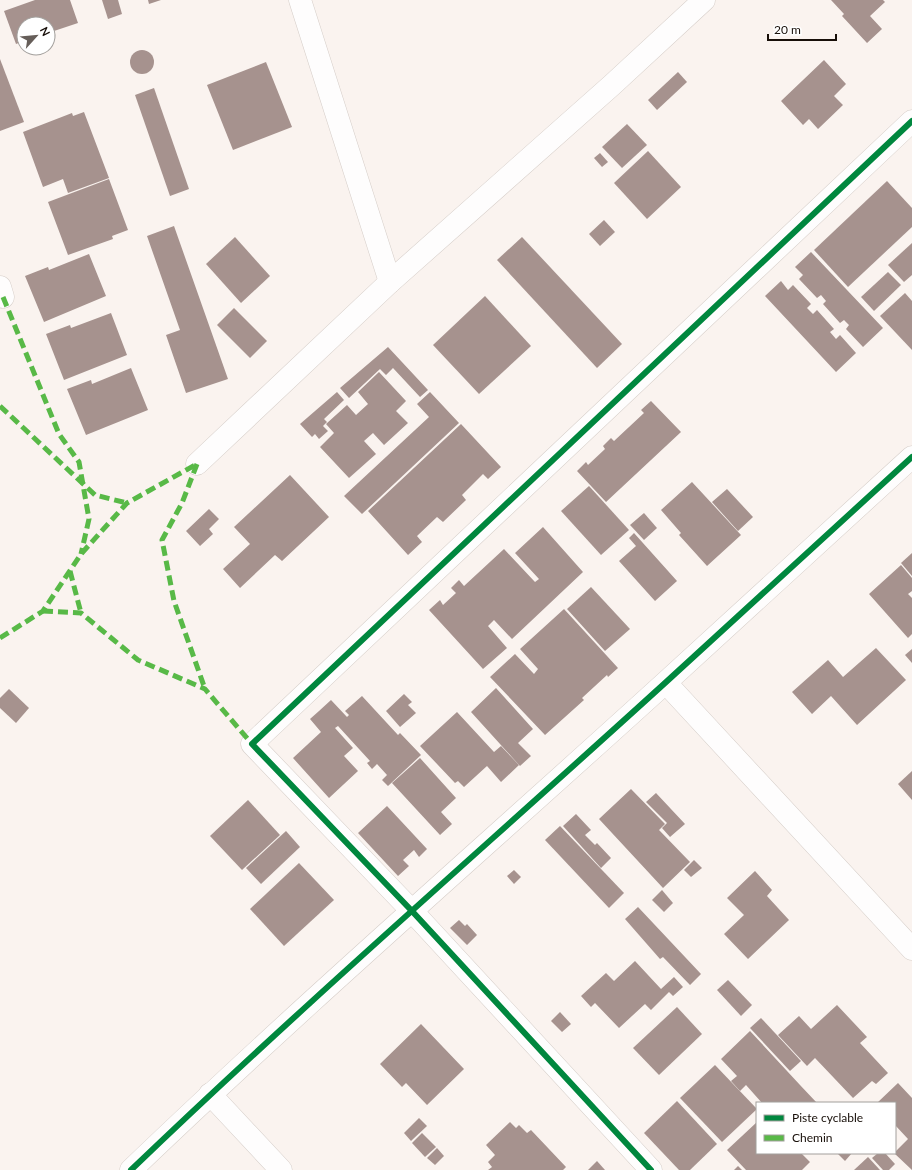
<svg xmlns="http://www.w3.org/2000/svg" width="912" height="1170" font-family="Lato,sans-serif">
<rect width="100%" height="100%" fill="#faf3ef"/>
<g fill="#a6928e">
<path d="M 35,0 L 70,0 L 78,23 L 48,33 L 48,24 L 24,24 L 24,41 L 16,44 L 4,11 Z"/>
<path d="M 102,0 L 118,0 L 122,14 L 108,19 Z"/>
<path d="M 148,0 L 161,0 L 149,4 Z"/>
<path d="M 831,0 L 883,0 L 885,2 L 870,16 L 882,29 L 867,43 L 842,16 L 844,14 Z"/>
<circle cx="142" cy="62" r="12"/>
<path d="M 0,59 L 24,122 L 0,131 Z"/>
<path d="M 824,60 L 846,84 L 834,96 L 843,105 L 818,129 L 809,119 L 803,125 L 781,101 Z"/>
<path d="M 266,62 L 292,127 L 233,150 L 207,85 Z"/>
<path d="M 678,72 L 687,82 L 657,110 L 648,100 Z"/>
<path d="M 154,88 L 189,189 L 170,196 L 135,95 Z"/>
<path d="M 84,112 L 109,178 L 68,193 L 63,179 L 43,187 L 23,132 L 72,113 L 73,116 Z"/>
<path d="M 627,124 L 647,145 L 622,168 L 602,147 Z"/>
<path d="M 648,151 L 681,187 L 647,219 L 614,183 Z"/>
<path d="M 600,153 L 608,162 L 602,167 L 594,158 Z"/>
<path d="M 109,179 L 128,230 L 112,236 L 113,239 L 68,255 L 48,202 Z"/>
<path d="M 887,181 L 912,208 L 912,227 L 848,287 L 814,250 Z"/>
<path d="M 604,220 L 615,232 L 600,246 L 589,234 Z"/>
<path d="M 174,226 L 228,379 L 186,393 L 166,335 L 180,330 L 147,236 Z"/>
<path d="M 235,237 L 270,276 L 241,303 L 206,264 Z"/>
<path d="M 522,237 L 622,344 L 597,368 L 497,260 Z"/>
<path d="M 912,243 L 912,275 L 904,282 L 888,265 Z"/>
<path d="M 811,252 L 883,328 L 863,347 L 846,329 L 849,325 L 844,320 L 840,323 L 823,304 L 826,301 L 821,295 L 817,298 L 799,279 L 803,275 L 795,267 Z"/>
<path d="M 89,254 L 106,296 L 44,322 L 25,276 L 48,267 L 49,270 Z"/>
<path d="M 888,272 L 901,285 L 874,311 L 861,297 Z"/>
<path d="M 781,281 L 788,290 L 793,285 L 811,304 L 807,308 L 813,314 L 817,310 L 834,329 L 830,332 L 836,339 L 840,335 L 856,353 L 836,372 L 765,296 Z"/>
<path d="M 905,293 L 912,301 L 912,350 L 880,316 Z"/>
<path d="M 485,296 L 531,346 L 479,394 L 433,345 Z"/>
<path d="M 234,308 L 267,341 L 250,358 L 217,325 Z"/>
<path d="M 111,313 L 127,355 L 64,380 L 46,334 L 70,325 L 71,328 Z"/>
<path d="M 388,347 L 428,390 L 420,397 L 393,368 L 386,375 L 380,369 L 349,398 L 340,388 Z"/>
<path d="M 131,368 L 148,410 L 86,435 L 67,389 L 91,380 L 92,384 Z"/>
<path d="M 379,372 L 406,401 L 396,411 L 408,423 L 384,445 L 373,433 L 364,441 L 376,454 L 349,478 L 320,447 L 334,433 L 326,424 L 347,405 L 356,415 L 368,404 L 358,392 Z"/>
<path d="M 337,392 L 344,400 L 324,419 L 327,422 L 323,426 L 328,431 L 319,439 L 315,434 L 312,437 L 300,424 Z"/>
<path d="M 430,392 L 459,423 L 362,514 L 344,496 L 429,417 L 417,404 Z"/>
<path d="M 651,401 L 681,432 L 606,502 L 577,471 L 586,462 L 588,465 L 605,449 L 603,446 L 611,438 L 614,441 L 644,413 L 641,410 Z"/>
<path d="M 461,424 L 501,467 L 488,479 L 483,474 L 462,495 L 466,500 L 443,522 L 437,517 L 417,536 L 422,542 L 408,555 L 368,511 Z"/>
<path d="M 290,475 L 329,517 L 282,561 L 275,555 L 240,588 L 223,569 L 250,544 L 234,527 Z"/>
<path d="M 692,482 L 741,535 L 707,566 L 679,535 L 681,533 L 661,510 Z"/>
<path d="M 589,486 L 629,530 L 601,555 L 561,511 Z"/>
<path d="M 727,489 L 753,517 L 738,531 L 712,502 Z"/>
<path d="M 209,509 L 219,519 L 209,529 L 213,534 L 200,546 L 186,531 Z"/>
<path d="M 644,513 L 657,528 L 644,540 L 630,525 Z"/>
<path d="M 543,527 L 583,572 L 512,639 L 494,620 L 488,626 L 507,648 L 483,669 L 429,610 L 440,600 L 443,605 L 456,593 L 451,588 L 459,580 L 464,586 L 504,549 L 535,582 L 539,579 L 515,553 Z"/>
<path d="M 634,533 L 677,581 L 655,601 L 619,561 L 636,546 L 629,538 Z"/>
<path d="M 912,553 L 912,576 L 901,563 Z"/>
<path d="M 901,565 L 912,578 L 912,591 L 908,594 L 912,598 L 912,634 L 908,638 L 869,594 Z"/>
<path d="M 591,587 L 630,629 L 605,651 L 567,609 Z"/>
<path d="M 564,609 L 618,668 L 608,677 L 607,675 L 582,698 L 584,700 L 545,735 L 490,677 L 515,654 L 534,674 L 538,669 L 520,649 Z"/>
<path d="M 876,648 L 906,680 L 857,725 L 831,696 L 812,714 L 792,692 L 828,660 L 843,677 Z"/>
<path d="M 912,649 L 912,663 L 905,655 Z"/>
<path d="M 496,688 L 533,729 L 518,743 L 531,756 L 520,766 L 471,712 Z"/>
<path d="M 9,689 L 29,708 L 16,723 L 0,708 L 0,698 Z"/>
<path d="M 404,694 L 412,702 L 408,705 L 416,713 L 400,727 L 386,711 Z"/>
<path d="M 362,696 L 398,735 L 400,733 L 421,755 L 388,786 L 382,780 L 387,775 L 377,764 L 372,769 L 367,763 L 370,761 L 338,726 L 335,728 L 353,748 L 344,756 L 358,771 L 329,798 L 293,758 L 321,732 L 310,719 L 319,711 L 331,700 L 347,717 L 349,715 L 345,711 Z"/>
<path d="M 457,712 L 494,752 L 501,746 L 519,765 L 501,782 L 487,766 L 464,787 L 458,781 L 455,783 L 420,746 Z"/>
<path d="M 420,758 L 456,798 L 441,812 L 452,824 L 440,835 L 392,783 Z"/>
<path d="M 912,771 L 912,800 L 898,784 Z"/>
<path d="M 631,789 L 665,824 L 659,830 L 690,862 L 663,888 L 599,819 Z"/>
<path d="M 656,793 L 685,824 L 670,837 L 662,828 L 667,823 L 646,802 Z"/>
<path d="M 248,800 L 280,835 L 242,870 L 210,836 Z"/>
<path d="M 387,806 L 427,849 L 419,857 L 414,850 L 403,860 L 409,866 L 398,876 L 358,833 Z"/>
<path d="M 576,814 L 591,830 L 585,835 L 595,845 L 597,843 L 611,858 L 601,868 L 563,826 Z"/>
<path d="M 560,826 L 624,893 L 609,908 L 545,840 Z"/>
<path d="M 286,831 L 300,847 L 261,884 L 246,868 Z"/>
<path d="M 694,860 L 702,868 L 691,877 L 684,870 Z"/>
<path d="M 299,863 L 334,900 L 284,946 L 250,909 Z"/>
<path d="M 514,870 L 521,877 L 514,884 L 507,876 Z"/>
<path d="M 755,871 L 772,890 L 767,896 L 789,920 L 748,959 L 724,934 L 744,915 L 727,898 Z"/>
<path d="M 662,890 L 673,903 L 664,912 L 652,900 Z"/>
<path d="M 638,907 L 701,974 L 690,985 L 663,957 L 660,959 L 625,919 Z"/>
<path d="M 459,920 L 465,926 L 467,924 L 477,935 L 467,945 L 450,928 Z"/>
<path d="M 635,961 L 661,989 L 674,977 L 683,987 L 673,996 L 669,992 L 651,1010 L 645,1004 L 619,1028 L 595,1003 L 591,1007 L 581,996 L 606,973 L 614,981 Z"/>
<path d="M 728,980 L 752,1005 L 741,1016 L 717,990 Z"/>
<path d="M 837,1005 L 867,1037 L 860,1043 L 888,1073 L 876,1084 L 872,1081 L 853,1098 L 815,1058 L 807,1066 L 778,1035 L 799,1016 L 811,1029 Z"/>
<path d="M 677,1007 L 702,1034 L 659,1075 L 633,1048 Z"/>
<path d="M 560,1012 L 571,1024 L 562,1032 L 551,1021 Z"/>
<path d="M 761,1018 L 801,1061 L 790,1071 L 750,1028 Z"/>
<path d="M 421,1024 L 464,1069 L 427,1105 L 406,1083 L 402,1087 L 380,1064 Z"/>
<path d="M 750,1031 L 800,1085 L 817,1103 L 762,1103 L 746,1085 L 740,1091 L 731,1081 L 737,1076 L 721,1059 Z"/>
<path d="M 715,1065 L 757,1109 L 722,1142 L 680,1098 Z"/>
<path d="M 898,1083 L 912,1098 L 912,1170 L 894,1153 L 908,1139 L 895,1125 L 895,1103 L 877,1103 Z"/>
<path d="M 677,1101 L 717,1144 L 690,1170 L 679,1170 L 644,1133 Z"/>
<path d="M 419,1118 L 427,1126 L 411,1141 L 404,1133 Z"/>
<path d="M 510,1122 L 516,1128 L 519,1125 L 527,1133 L 531,1130 L 566,1167 L 563,1170 L 488,1170 L 492,1167 L 488,1162 L 495,1155 L 486,1145 Z"/>
<path d="M 757,1122 L 757,1153 L 801,1153 L 810,1162 L 802,1170 L 746,1170 L 727,1150 Z"/>
<path d="M 422,1133 L 436,1147 L 425,1157 L 412,1143 Z"/>
<path d="M 437,1148 L 444,1156 L 435,1165 L 427,1158 Z"/>
<path d="M 837,1153 L 852,1153 L 845,1161 Z"/>
<path d="M 878,1153 L 885,1153 L 895,1164 L 889,1170 L 883,1170 L 872,1158 Z"/>
<path d="M 868,1157 L 880,1170 L 854,1170 Z"/>
<path d="M 597,1161 L 605,1170 L 588,1170 Z"/>
<path d="M 738,1166 L 742,1170 L 734,1170 Z"/>
</g>
<g fill="none" stroke-linecap="round" stroke-linejoin="round">
<g stroke="#d5cdc8" stroke-width="23">
<g id="minor">
<path d="M 300,0 L 390,282"/>
<path d="M 0,287 L 3,297"/>
<path d="M 197,464 L 390,282 L 612,85 L 704,0"/>
<path d="M 666,683 L 912,949"/>
<path d="M 210,1094 L 281,1170"/>
<path d="M 131,1170 C 305,1003 487,845 665,683 C 748,608 830,532 912,457"/>
<path d="M 651,1170 L 411,910 L 252,744 L 912,121"/>
</g>
</g>
<use href="#minor" stroke="#fefdfd" stroke-width="22"/>
<g stroke="#58b947" stroke-width="5" stroke-dasharray="10 5" stroke-linecap="butt">
<path d="M 3,297 L 59,434 L 79,462 L 89,519 L 81,554"/>
<path d="M 0,406 L 95,495 L 127,503"/>
<path d="M 197,464 L 182,503 L 162,540 L 174,601 L 205,689"/>
<path d="M 70,571 L 81,613"/>
<path d="M 43,611 L 81,613 L 138,660 L 205,689 L 252,744"/>
<path d="M 0,638 L 43,611 L 81,554 L 127,503 L 197,464"/>
</g>
<g stroke="#fff" stroke-width="8">
<g id="cycleway">
<path d="M 131,1170 C 305,1003 487,845 665,683 C 748,608 830,532 912,457"/>
<path d="M 651,1170 L 411,910 L 252,744 L 912,121"/>
</g>
</g>
<use href="#cycleway" stroke="#00873e" stroke-width="6"/>
</g>
<rect x="756" y="1102" width="140" height="52" fill="#ffffff" stroke="#a29f9c"/>
<rect x="764" y="1115" width="20" height="6" fill="#00873e" stroke="#a29f9c"/>
<text x="792" y="1122" font-size="12" fill="#170e08">Piste cyclable</text>
<rect x="764" y="1135" width="20" height="6" fill="#58b947" stroke="#a29f9c"/>
<text x="792" y="1142" font-size="12" fill="#170e08">Chemin</text>
<g transform="translate(36 36) rotate(63)"><circle r="19" fill="#ffffff" stroke="#a29f9c"/>
<path d="M0-3L7 15L0 10L-7 15Z" fill="#665e59"/>
<text y="-6" font-size="11" font-weight="bold" text-anchor="middle" fill="#170e08">N</text>
</g>
<path d="M768 34v6h68v-6" fill="none" stroke="#170e08" stroke-width="2"/>
<text x="774" y="34" font-size="12" fill="#170e08" stroke="#ffffff" stroke-width="3" paint-order="stroke">20 m</text>
</svg>
